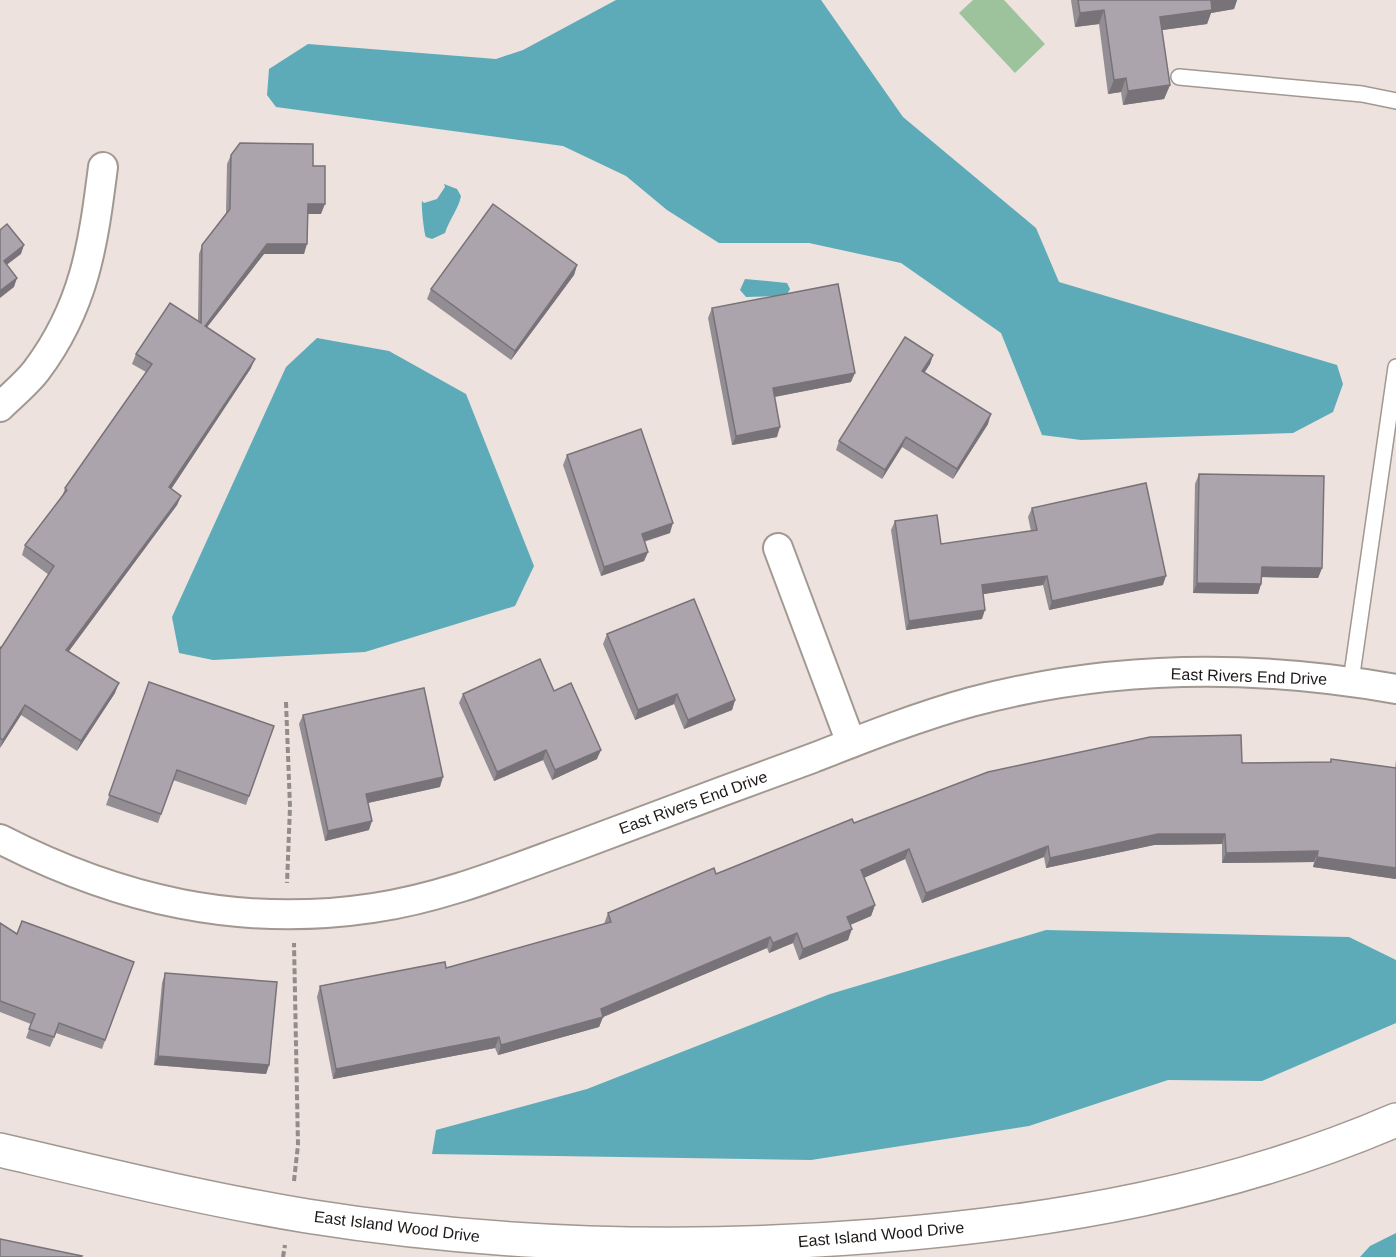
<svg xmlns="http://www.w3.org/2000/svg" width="1396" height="1257" font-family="Arial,sans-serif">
<rect width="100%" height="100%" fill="#ede2dd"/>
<path fill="#9dc39c" d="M 973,0 L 1004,0 L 1045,44 L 1015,73 L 959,13 Z"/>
<g fill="#5dabb9">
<path d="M 616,0 L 821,0 L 903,117 L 1036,228 L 1059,282 L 1337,365 L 1343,384 L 1333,412 L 1293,433 L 1081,440 L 1042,435 L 1001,333 L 901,263 L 809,243 L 719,243 L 667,210 L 626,176 L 563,146 L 276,107 L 267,95 L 269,69 L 308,44 L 496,59 L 523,50 Z"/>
<path d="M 444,184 L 457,189 L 461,196 C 459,208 449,220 445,233 L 432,239 L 426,237 C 424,234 421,204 422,201 L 424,203 L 437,199 L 445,187 Z"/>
<path d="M 745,279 L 787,283 L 790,289 L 786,296 L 746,297 L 740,290 Z"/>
<path d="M 317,338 L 389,351 L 466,394 L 534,566 L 515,606 L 365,652 L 213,660 L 179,653 L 172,617 L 286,367 Z"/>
<path d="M 1046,930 L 1349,937 L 1396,960 L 1396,1023 L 1262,1081 L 1168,1080 L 1029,1126 L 811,1160 L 432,1154 L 436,1130 L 587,1089 L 830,994 Z"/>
<path d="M 1396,1233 L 1396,1257 L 1360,1257 L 1370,1246 Z"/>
</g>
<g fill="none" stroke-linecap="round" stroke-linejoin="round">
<g stroke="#a19892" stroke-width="18">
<g id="service">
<path d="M 1179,77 L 1362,94 L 1396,101"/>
<path d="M 1351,681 L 1396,367"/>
</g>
</g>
<g stroke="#a19892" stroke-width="32">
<g id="minor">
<path d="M 0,407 C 12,395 26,384 36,371 C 85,306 93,245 103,167"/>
<path d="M 778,548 L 851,743"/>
<path d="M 0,839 C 119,900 239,928 373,908 C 442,898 508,871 574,847 C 654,817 733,787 813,758 C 864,738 917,717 971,702 C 1110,665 1255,664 1396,689"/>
</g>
</g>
<g stroke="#a19892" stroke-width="36">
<path id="tertiary" d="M 0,1150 C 102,1174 204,1199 307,1216 C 495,1246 686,1251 876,1236 C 1055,1222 1231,1191 1396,1120"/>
</g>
<g stroke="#948c88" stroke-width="4" stroke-dasharray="6 3" stroke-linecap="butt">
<path d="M 286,702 L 290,807 L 287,883"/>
<path d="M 294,1181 L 298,1145 L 294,943"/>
<path d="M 283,1257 L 285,1245"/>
</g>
<use href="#service" stroke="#fff" stroke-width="15"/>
<use href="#minor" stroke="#fff" stroke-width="28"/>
<use href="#tertiary" stroke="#fff" stroke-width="33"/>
</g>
<g fill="#938d94">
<path d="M 1071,0 L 1237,0 L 1234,9 L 1211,13 L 1207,24 L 1162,30 L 1170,85 L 1164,99 L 1123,105 L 1121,92 L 1108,94 L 1099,24 L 1075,27 Z"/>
<path d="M 231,155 L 313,166 L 321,214 L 308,214 L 304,254 L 264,254 L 207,327 L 251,368 L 171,489 L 181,496 L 177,505 L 69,651 L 115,693 L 77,751 L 21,715 L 0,748 L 0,647 L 1,648 L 49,575 L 22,555 L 25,545 L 62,497 L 65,488 L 146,372 L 132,364 L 136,354 L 198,321 L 199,254 L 202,245 L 226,213 L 227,164 Z"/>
<path d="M 577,265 L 574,275 L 511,360 L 427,299 L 431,289 Z"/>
<path d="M 712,308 L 851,382 L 774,397 L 777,437 L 732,445 L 708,318 Z"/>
<path d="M 933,355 L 930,364 L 924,373 L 988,424 L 953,479 L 902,447 L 882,479 L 836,450 L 839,441 Z"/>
<path d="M 567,455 L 670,533 L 644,542 L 648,552 L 644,561 L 601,576 L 563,465 Z"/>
<path d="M 1199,474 L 1322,568 L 1318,578 L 1261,577 L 1261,584 L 1258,594 L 1193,593 L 1195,484 Z"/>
<path d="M 1032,508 L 1163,585 L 1049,610 L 1043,585 L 983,594 L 982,619 L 906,630 L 891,530 L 895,521 L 941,544 L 1031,531 L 1028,517 Z"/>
<path d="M 607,634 L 735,700 L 732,710 L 684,729 L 674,704 L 635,720 L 603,644 Z"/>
<path d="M 149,682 L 274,726 L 246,805 L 173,780 L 158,823 L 106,805 Z"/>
<path d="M 554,691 L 597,759 L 552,780 L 543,760 L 494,781 L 459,703 L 463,694 Z"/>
<path d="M 303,715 L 440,787 L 368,803 L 369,830 L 325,841 L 299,724 Z"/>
<path d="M 1331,759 L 1395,768 L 1396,760 L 1396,879 L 1313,867 L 1314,862 L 1222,863 L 1222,844 L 1154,845 L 1046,868 L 1044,857 L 922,903 L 905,859 L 864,878 L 875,905 L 871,916 L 850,925 L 848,940 L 799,960 L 793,943 L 769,953 L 767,948 L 603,1017 L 599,1027 L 498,1055 L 495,1048 L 333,1079 L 317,997 L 320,986 L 446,968 L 604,924 L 608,913 L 854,823 L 1242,763 L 1330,762 Z"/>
<path d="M 0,923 L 17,934 L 134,962 L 102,1049 L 56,1033 L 50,1047 L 26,1038 L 31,1024 L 0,1012 Z"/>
<path d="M 165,973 L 269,1065 L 266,1074 L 154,1065 L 162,983 Z"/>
</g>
<g fill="#787378">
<path d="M 1211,0 L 1237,0 L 1234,9 L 1211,13 L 1207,24 L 1155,31 L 1160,17 Z"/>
<path d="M 1104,10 L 1099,24 L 1075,27 L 1080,13 Z"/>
<path d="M 1126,78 L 1121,92 L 1108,94 L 1114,80 Z"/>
<path d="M 1170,85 L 1164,99 L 1123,105 L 1128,91 Z"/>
<path d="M 308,204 L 325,204 L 321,214 L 305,214 Z"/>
<path d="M 267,244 L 307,244 L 304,254 L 264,254 L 201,335 L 205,326 Z"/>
<path d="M 24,245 L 21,254 L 0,270 L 4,261 Z"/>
<path d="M 577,265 L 574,275 L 511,360 L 515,351 Z"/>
<path d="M 17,278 L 14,287 L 0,298 L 0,291 Z"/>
<path d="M 933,355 L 930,364 L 919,381 L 922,371 Z"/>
<path d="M 255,359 L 251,368 L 166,497 L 169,487 Z"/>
<path d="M 855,373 L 851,382 L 769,398 L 773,388 Z"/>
<path d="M 991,414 L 988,424 L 953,479 L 957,469 Z"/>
<path d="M 780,427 L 777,437 L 732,445 L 736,436 Z"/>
<path d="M 906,437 L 902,447 L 882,479 L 885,470 Z"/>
<path d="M 181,496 L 177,505 L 63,659 L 66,650 Z"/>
<path d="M 673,523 L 670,533 L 638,543 L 642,534 Z"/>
<path d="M 648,552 L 644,561 L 601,576 L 604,567 Z"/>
<path d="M 1262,567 L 1322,568 L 1318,578 L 1258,577 Z"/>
<path d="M 1047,576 L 1043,585 L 978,595 L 982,585 Z"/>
<path d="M 1166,576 L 1163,585 L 1049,610 L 1052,601 Z"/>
<path d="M 1197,583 L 1261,584 L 1258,594 L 1193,593 Z"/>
<path d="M 985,610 L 982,619 L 906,630 L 909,621 Z"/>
<path d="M 119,683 L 115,693 L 77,751 L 81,741 Z"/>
<path d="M 677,694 L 674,704 L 635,720 L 638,710 Z"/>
<path d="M 735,700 L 732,710 L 684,729 L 688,720 Z"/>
<path d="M 25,705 L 21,715 L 0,748 L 3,740 Z"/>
<path d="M 546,750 L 543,760 L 494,781 L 497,772 Z"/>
<path d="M 601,750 L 597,759 L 552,780 L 555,770 Z"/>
<path d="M 443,777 L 440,787 L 363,804 L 366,794 Z"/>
<path d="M 372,821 L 369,830 L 325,841 L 328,831 Z"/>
<path d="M 1158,834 L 1225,834 L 1222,844 L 1154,845 L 1046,868 L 1050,858 Z"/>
<path d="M 1048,846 L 1044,857 L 922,903 L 926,893 Z"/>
<path d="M 909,849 L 905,859 L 857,881 L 861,870 Z"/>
<path d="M 1318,851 L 1314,862 L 1222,863 L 1226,853 Z"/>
<path d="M 1317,857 L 1396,868 L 1396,879 L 1313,867 Z"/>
<path d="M 875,905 L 871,916 L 843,928 L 847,917 Z"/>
<path d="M 852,929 L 848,940 L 799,960 L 803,949 Z"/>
<path d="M 797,933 L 793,943 L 769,953 L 773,943 Z"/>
<path d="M 770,937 L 767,948 L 603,1017 L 599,1027 L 498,1055 L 501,1045 L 601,1009 Z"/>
<path d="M 499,1037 L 495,1048 L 333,1079 L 336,1069 Z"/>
<path d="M 158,1056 L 269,1065 L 266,1074 L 154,1065 Z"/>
</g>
<g fill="#aba4ac" stroke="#787378" stroke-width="1.5">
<path d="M 1078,0 L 1211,0 L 1212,10 L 1160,17 L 1170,85 L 1128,91 L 1126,78 L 1114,80 L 1104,10 L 1080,13 Z"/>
<path d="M 240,143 L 313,144 L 313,166 L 325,166 L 325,204 L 308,204 L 307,244 L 267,244 L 205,326 L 255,359 L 169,487 L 181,496 L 66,650 L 119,683 L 81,741 L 25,705 L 3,740 L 0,738 L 0,647 L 1,648 L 54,566 L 25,545 L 67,490 L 65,488 L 152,364 L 136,354 L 170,303 L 201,323 L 202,245 L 230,209 L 231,155 Z"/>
<path d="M 493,204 L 577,265 L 515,351 L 431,289 Z"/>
<path d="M 7,224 L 24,245 L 4,261 L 17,278 L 0,291 L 0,230 Z"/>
<path d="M 838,284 L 855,373 L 773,388 L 780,427 L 736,436 L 712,308 Z"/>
<path d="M 905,337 L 933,355 L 922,371 L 991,414 L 957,469 L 906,437 L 885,470 L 839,441 Z"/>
<path d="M 641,429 L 673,523 L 642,534 L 648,552 L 604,567 L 567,455 Z"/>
<path d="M 1199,474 L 1324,476 L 1322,568 L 1262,567 L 1261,584 L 1197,583 Z"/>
<path d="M 1146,483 L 1166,576 L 1052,601 L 1047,576 L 982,585 L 985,610 L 909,621 L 895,521 L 937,515 L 941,544 L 1037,530 L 1032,508 Z"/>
<path d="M 694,599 L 735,700 L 688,720 L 677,694 L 638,710 L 607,634 Z"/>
<path d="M 540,659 L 554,691 L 571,683 L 601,750 L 555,770 L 546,750 L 497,772 L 463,694 Z"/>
<path d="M 149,682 L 274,726 L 249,796 L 177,770 L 161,814 L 109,795 Z"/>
<path d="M 424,688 L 443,777 L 366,794 L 372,821 L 328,831 L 303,715 Z"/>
<path d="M 1241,735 L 1242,763 L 1331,762 L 1331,759 L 1396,768 L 1396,868 L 1317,857 L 1318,851 L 1226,853 L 1225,834 L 1158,834 L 1050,858 L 1048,846 L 926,893 L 909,849 L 861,870 L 875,905 L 847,917 L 852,929 L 803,949 L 797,933 L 773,943 L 770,937 L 601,1009 L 603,1017 L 501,1045 L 499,1037 L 336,1069 L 320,986 L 445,962 L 446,968 L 611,922 L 608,913 L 714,868 L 716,874 L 852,819 L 854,823 L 988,772 L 1150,737 Z"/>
<path d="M 22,921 L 134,962 L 105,1040 L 59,1023 L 54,1037 L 29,1029 L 35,1014 L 0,1001 L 0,923 L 17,934 Z"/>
<path d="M 165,973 L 277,982 L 269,1065 L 158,1056 Z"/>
<path d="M 0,1239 L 82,1256 L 81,1257 L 0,1257 Z"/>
</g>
<g text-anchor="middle" stroke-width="5" stroke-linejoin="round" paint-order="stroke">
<g font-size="16" fill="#1d1917" stroke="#fff">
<text transform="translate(1249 676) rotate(2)" y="6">East Rivers End Drive</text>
<text transform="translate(693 802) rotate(-20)" y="6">East Rivers End Drive</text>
<text transform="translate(397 1226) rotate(7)" y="6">East Island Wood Drive</text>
<text transform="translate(881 1234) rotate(-5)" y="6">East Island Wood Drive</text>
</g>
</g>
</svg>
